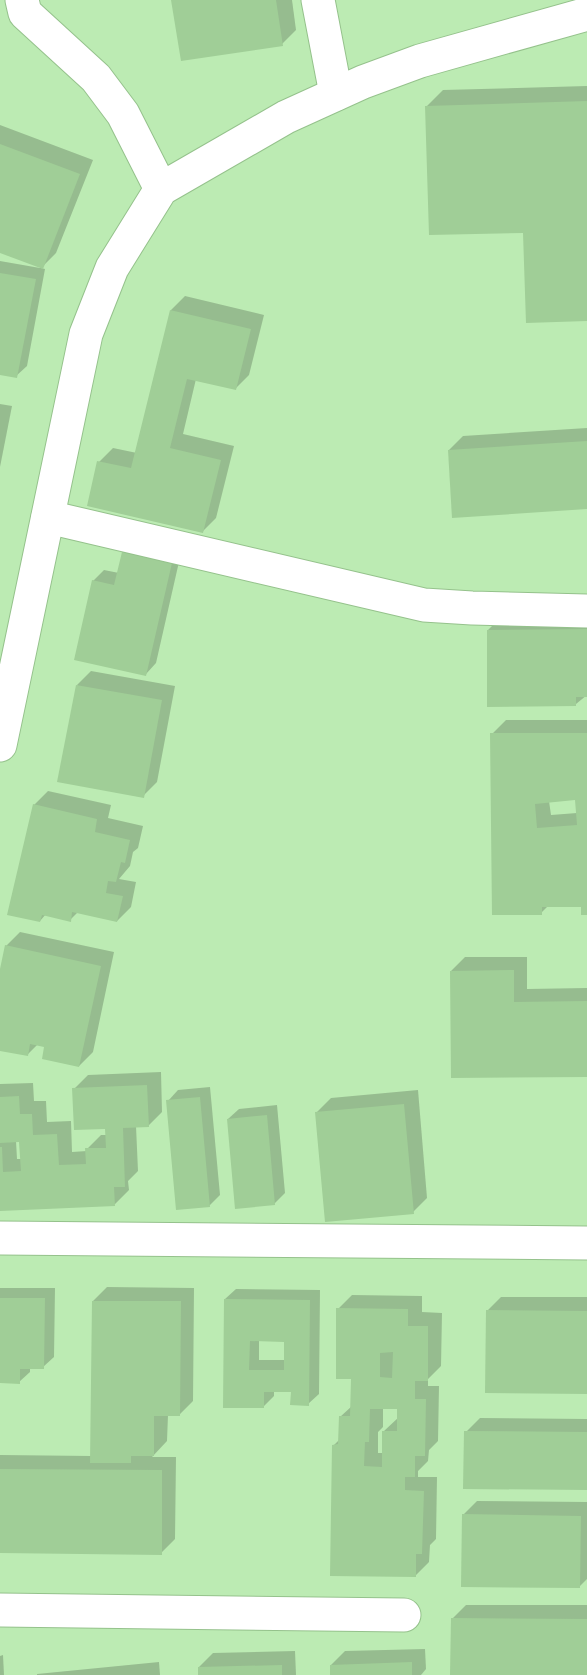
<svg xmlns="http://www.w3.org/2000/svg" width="587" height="1675" font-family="'PT Sans Narrow',sans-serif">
<rect width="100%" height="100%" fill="#bcebb3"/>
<g fill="#0003" fill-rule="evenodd">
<path d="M 173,0 L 292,0 L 296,30 L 282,44 Z"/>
<path d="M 587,86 L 587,320 L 524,231 L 427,106 L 443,90 Z"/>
<path d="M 0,125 L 93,160 L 56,253 L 41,268 L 45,269 L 27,366 L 16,376 L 0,373 L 0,261 L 40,268 L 41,267 L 0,251 Z"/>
<path d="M 185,296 L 264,315 L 249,375 L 235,389 L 196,379 L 183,434 L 234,446 L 216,518 L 202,532 L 99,462 L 113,448 L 137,453 L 171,310 Z"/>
<path d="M 0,404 L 12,406 L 0,467 Z"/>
<path d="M 587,428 L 587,507 L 449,450 L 463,436 Z"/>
<path d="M 134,542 L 181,553 L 156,663 L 146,674 L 93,581 L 104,570 L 119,573 L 123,553 Z"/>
<path d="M 502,616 L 587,616 L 587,695 L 576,704 L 488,630 Z"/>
<path d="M 91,671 L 175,686 L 157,782 L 143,796 L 77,685 Z"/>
<path d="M 506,720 L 587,720 L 587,913 L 583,905 L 549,905 L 541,913 L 492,734 ZM 576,798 L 577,813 L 551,815 L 549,801 Z"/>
<path d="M 48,791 L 111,805 L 108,818 L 143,826 L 138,848 L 133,852 L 130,866 L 119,879 L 136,882 L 131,907 L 117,921 L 78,912 L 70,920 L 46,914 L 40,921 L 34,805 Z"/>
<path d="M 20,932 L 114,952 L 93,1052 L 79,1066 L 46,1046 L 38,1044 L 27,1055 L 0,1049 L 0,976 L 6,946 Z"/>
<path d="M 465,957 L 527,957 L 527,989 L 587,988 L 587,1076 L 451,971 Z"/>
<path d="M 161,1072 L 162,1112 L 148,1126 L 136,1126 L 138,1171 L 128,1181 L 129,1190 L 115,1204 L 0,1210 L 0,1084 L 33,1083 L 34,1101 L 46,1101 L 47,1122 L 71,1121 L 72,1152 L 87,1151 L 87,1149 L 101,1135 L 106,1135 L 106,1127 L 74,1089 L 88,1075 ZM 16,1141 L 21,1141 L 22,1159 L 17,1159 Z"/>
<path d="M 210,1087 L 220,1195 L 209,1206 L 168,1101 L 178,1090 Z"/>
<path d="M 418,1090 L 427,1198 L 413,1212 L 317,1112 L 331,1098 Z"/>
<path d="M 277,1105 L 285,1193 L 274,1204 L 228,1119 L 239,1109 Z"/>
<path d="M 107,1287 L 194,1288 L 193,1401 L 179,1415 L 168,1415 L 167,1441 L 152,1457 L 176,1457 L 175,1539 L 161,1553 L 0,1552 L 0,1455 L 92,1456 L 93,1301 Z"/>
<path d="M 0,1288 L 55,1288 L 54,1357 L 43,1367 L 30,1367 L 30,1372 L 19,1382 L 0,1382 Z"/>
<path d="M 236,1289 L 320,1290 L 319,1394 L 308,1404 L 292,1391 L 274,1390 L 274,1396 L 263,1407 L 225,1406 L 225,1299 ZM 259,1340 L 286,1340 L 286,1360 L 259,1360 Z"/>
<path d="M 352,1295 L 422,1296 L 422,1312 L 442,1313 L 441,1366 L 428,1379 L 428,1386 L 439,1386 L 438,1441 L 429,1450 L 428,1461 L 418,1471 L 418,1477 L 437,1477 L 436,1539 L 430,1545 L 429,1562 L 415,1576 L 333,1446 L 340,1439 L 340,1417 L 352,1406 L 352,1378 L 338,1309 ZM 383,1407 L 399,1408 L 399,1417 L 384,1431 L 383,1453 L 378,1453 L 378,1432 L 383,1427 Z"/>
<path d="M 501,1297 L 587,1297 L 587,1393 L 487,1311 Z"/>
<path d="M 480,1418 L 587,1419 L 587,1489 L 466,1432 Z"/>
<path d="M 477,1501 L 587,1502 L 587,1579 L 580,1586 L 463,1515 Z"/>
<path d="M 466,1605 L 587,1605 L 587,1675 L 452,1675 L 452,1619 Z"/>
<path d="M 425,1649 L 426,1669 L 421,1675 L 332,1675 L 331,1665 L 345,1651 Z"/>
<path d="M 295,1651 L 296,1675 L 199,1675 L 199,1667 L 213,1653 Z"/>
<path d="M 3,1655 L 4,1675 L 0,1675 L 0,1656 Z"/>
<path d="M 159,1662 L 160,1675 L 37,1675 L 37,1674 Z"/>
</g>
<g fill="#a0ce97" fill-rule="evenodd">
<path d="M 171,0 L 276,0 L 283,46 L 181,61 Z"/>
<path d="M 587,101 L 587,321 L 526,323 L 523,233 L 429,235 L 425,106 Z"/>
<path d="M 0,144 L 80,174 L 43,269 L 0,253 Z"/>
<path d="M 0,273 L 36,279 L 17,378 L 0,375 Z"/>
<path d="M 170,310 L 251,329 L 236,390 L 187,379 L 170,448 L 221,460 L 203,533 L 87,506 L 97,461 L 131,468 Z"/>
<path d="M 587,441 L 587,509 L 452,518 L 448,450 Z"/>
<path d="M 122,552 L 172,563 L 146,676 L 74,660 L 92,580 L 114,585 Z"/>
<path d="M 587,629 L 587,697 L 576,697 L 576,706 L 487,707 L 487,630 Z"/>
<path d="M 76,685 L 162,700 L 144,798 L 57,782 Z"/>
<path d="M 490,733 L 587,733 L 587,915 L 581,915 L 581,907 L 542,907 L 542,915 L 492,915 ZM 575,800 L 577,825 L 537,828 L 535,804 Z"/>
<path d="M 33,804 L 97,819 L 95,832 L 130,840 L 125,863 L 121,862 L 116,882 L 108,881 L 106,893 L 123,896 L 117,922 L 72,912 L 71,922 L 42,915 L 40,922 L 7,915 Z"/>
<path d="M 5,945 L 101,966 L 79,1067 L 42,1059 L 44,1047 L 30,1044 L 28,1056 L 0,1051 L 0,969 Z"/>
<path d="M 514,970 L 514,1002 L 587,1001 L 587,1077 L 451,1078 L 450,971 Z"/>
<path d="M 147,1085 L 149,1127 L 123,1128 L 125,1187 L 114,1187 L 115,1206 L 0,1211 L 0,1147 L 2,1147 L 3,1172 L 21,1171 L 19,1142 L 0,1143 L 0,1097 L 19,1096 L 20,1114 L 32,1114 L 33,1135 L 57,1134 L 59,1165 L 86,1164 L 85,1148 L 106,1148 L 105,1129 L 74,1130 L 72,1088 Z"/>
<path d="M 200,1097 L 210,1207 L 176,1210 L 166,1100 Z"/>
<path d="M 404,1104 L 414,1214 L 325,1222 L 315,1112 Z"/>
<path d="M 267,1115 L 275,1205 L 235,1209 L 227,1119 Z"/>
<path d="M 0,1298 L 45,1298 L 44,1369 L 20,1369 L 20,1384 L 0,1383 Z"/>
<path d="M 224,1299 L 310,1300 L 309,1406 L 290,1405 L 291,1392 L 264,1392 L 264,1408 L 223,1408 ZM 250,1341 L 284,1342 L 284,1370 L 249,1370 Z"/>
<path d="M 92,1301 L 181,1301 L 180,1416 L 154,1416 L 154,1456 L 131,1456 L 131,1463 L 90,1463 Z"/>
<path d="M 336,1308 L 408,1309 L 408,1326 L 428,1326 L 428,1381 L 415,1381 L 415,1399 L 426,1399 L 425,1456 L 415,1456 L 415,1477 L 405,1477 L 405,1490 L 424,1491 L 422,1554 L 416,1554 L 416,1577 L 330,1576 L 332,1445 L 338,1444 L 339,1416 L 350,1416 L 351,1379 L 336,1379 ZM 393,1352 L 392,1378 L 380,1377 L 380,1353 ZM 370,1409 L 397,1409 L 397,1431 L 382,1431 L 382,1467 L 364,1466 L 365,1442 L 369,1442 Z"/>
<path d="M 486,1310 L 587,1311 L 587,1394 L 485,1393 Z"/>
<path d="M 464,1431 L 587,1432 L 587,1490 L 463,1489 Z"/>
<path d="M 0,1469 L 162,1470 L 162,1555 L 0,1553 Z"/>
<path d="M 462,1514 L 581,1516 L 580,1588 L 461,1587 Z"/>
<path d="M 451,1618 L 587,1619 L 587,1675 L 450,1675 Z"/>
<path d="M 412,1662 L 412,1675 L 330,1675 L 330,1665 Z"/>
<path d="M 282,1665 L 282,1675 L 198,1675 L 198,1667 Z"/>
</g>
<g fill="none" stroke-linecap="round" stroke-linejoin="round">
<g stroke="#95c28c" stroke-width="35">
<g id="minor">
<path d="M 22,0 L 25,13 L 96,78 L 123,114 L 161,189"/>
<path d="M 318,0 L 336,94"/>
<path d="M 48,517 L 424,605 L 472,608 L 587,611"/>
<path d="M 0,745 L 86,334 L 112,268 L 161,189 L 286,117 L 363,82 L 420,61 L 587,14"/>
<path d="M 0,1238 L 587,1243"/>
<path d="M 0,1610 L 404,1615"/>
</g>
</g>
<use href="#minor" stroke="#fff" stroke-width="33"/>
</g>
</svg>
